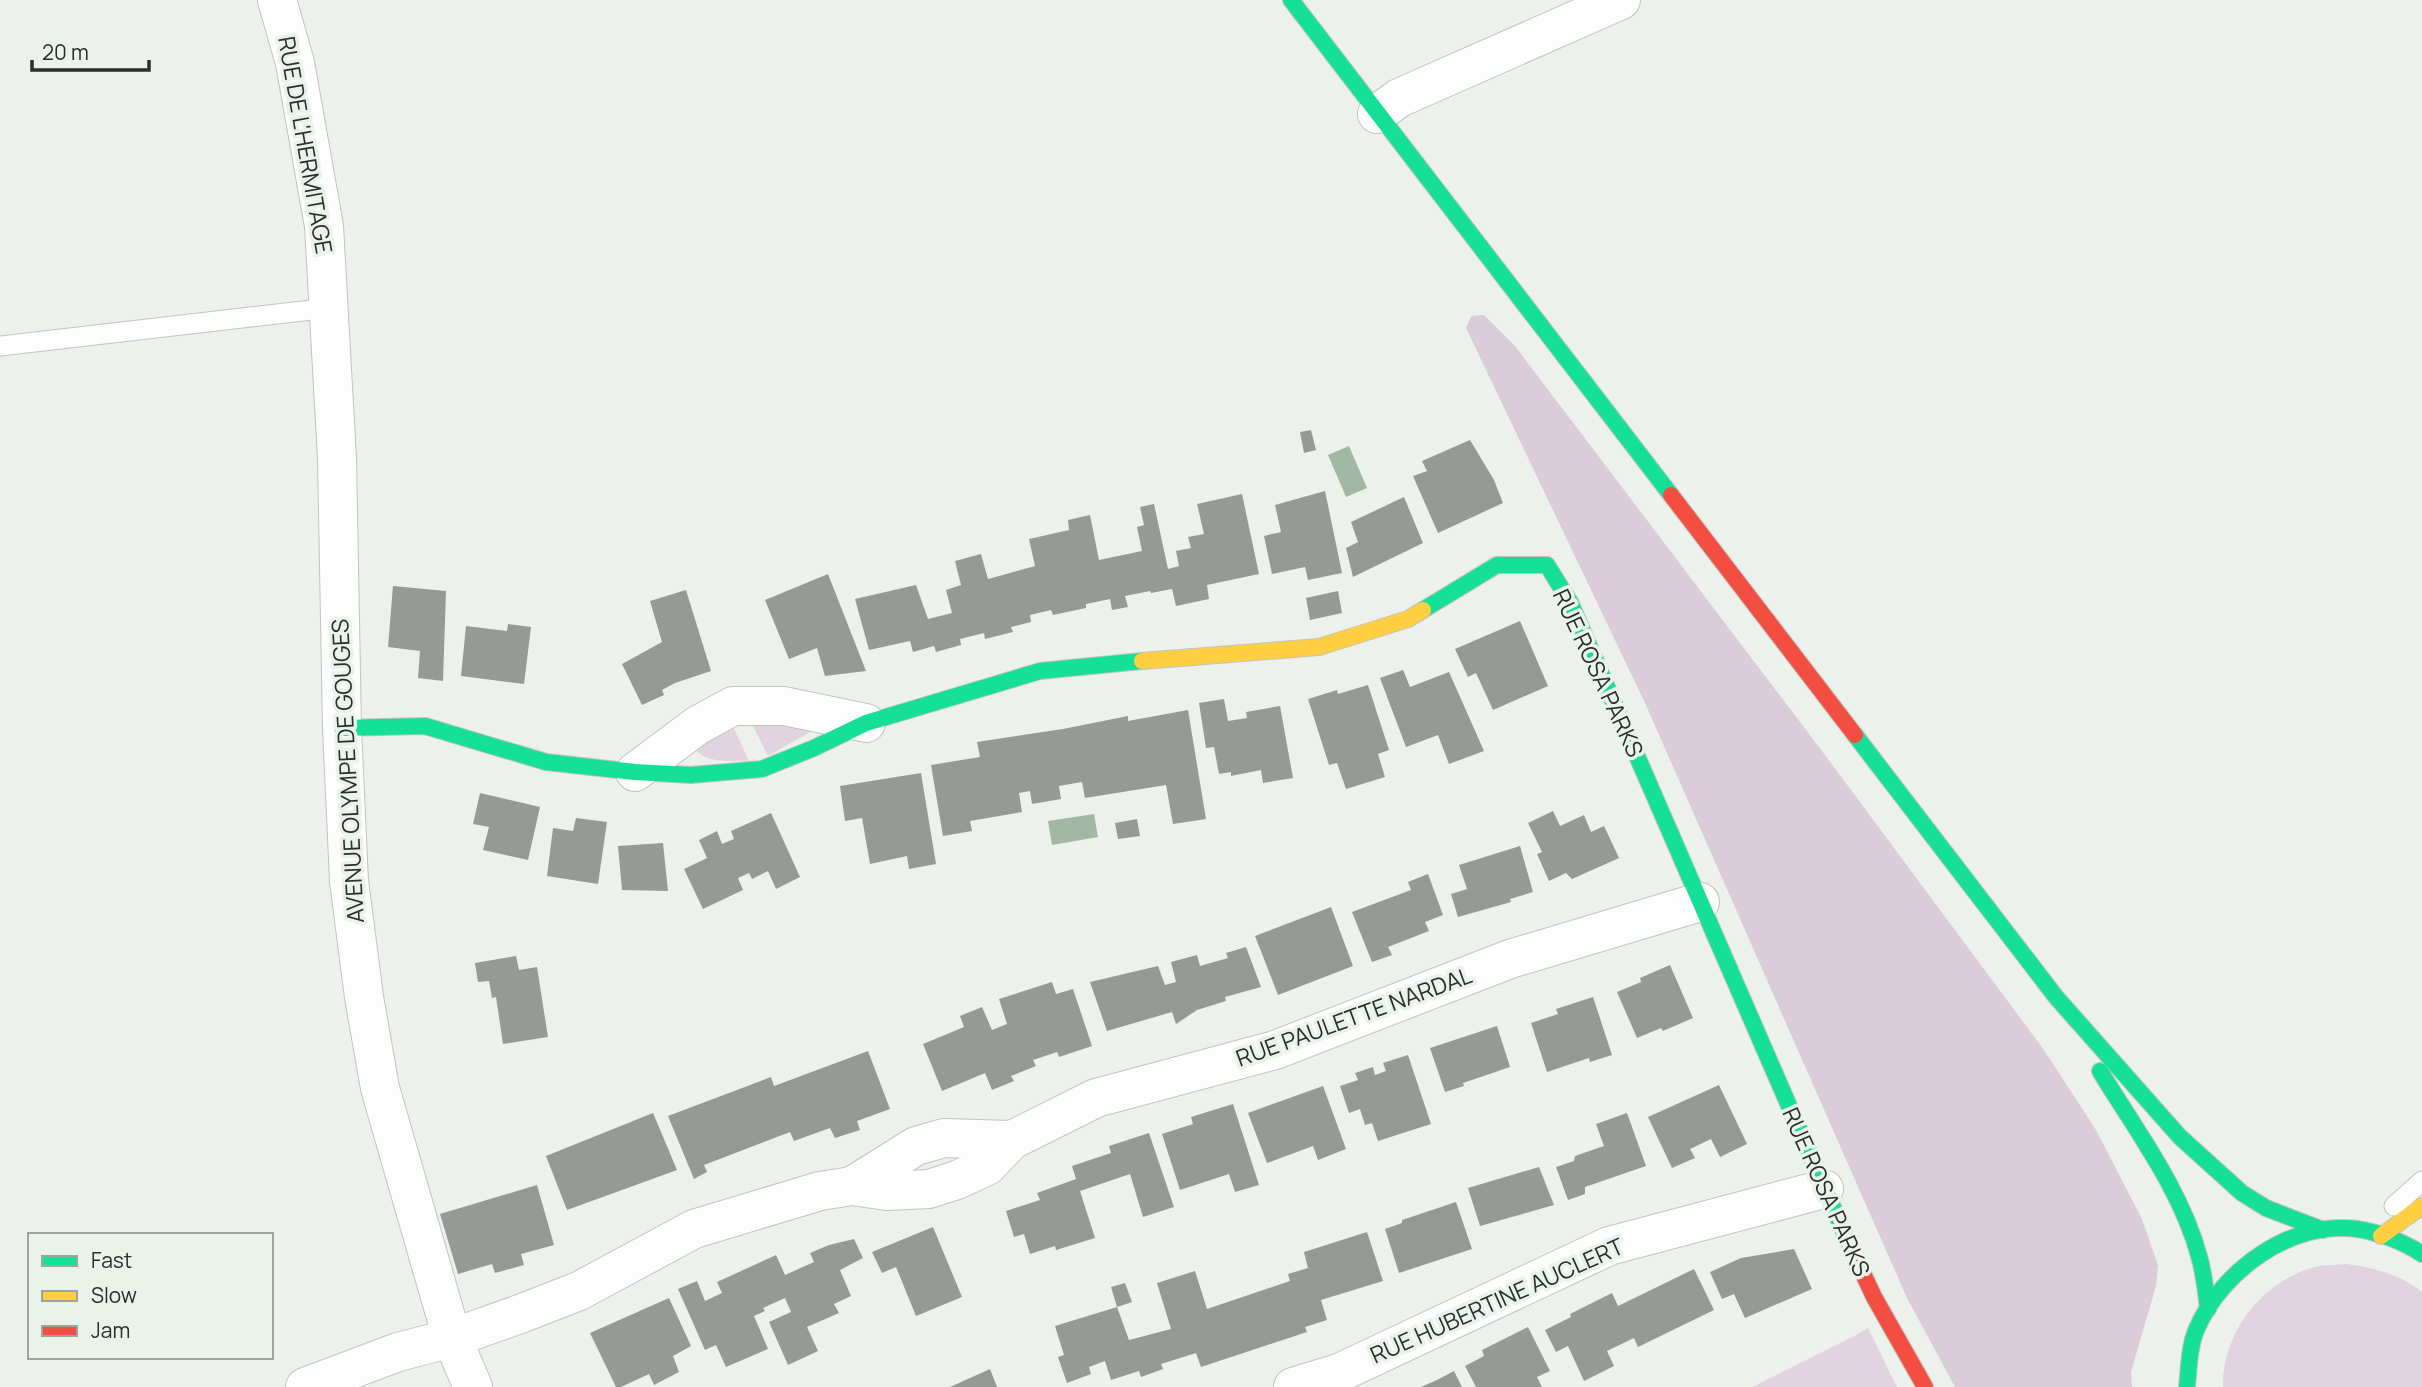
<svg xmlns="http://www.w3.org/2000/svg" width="2422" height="1387" font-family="Manrope,sans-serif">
<rect width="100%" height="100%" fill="#ecf1ec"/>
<g fill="#e1d3e0">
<path d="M 748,716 L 812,731 L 768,756 Z"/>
<path d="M 730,720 L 749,761 C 731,760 704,765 694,747 Z"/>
<path d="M 2347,1264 C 2375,1268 2399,1274 2422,1292 L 2422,1387 L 2223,1387 C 2222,1332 2262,1282 2314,1267 C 2324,1265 2336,1265 2347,1264 Z"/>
<path d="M 1868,1328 L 1897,1387 L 1752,1387 L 1856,1335 Z"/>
</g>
<path fill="#daccd9" d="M 1484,315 L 1515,346 L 1828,759 L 2044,1050 L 2096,1130 L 2142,1219 L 2158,1265 L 2156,1286 L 2131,1372 L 2132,1387 L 1955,1387 L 1907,1298 L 1645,703 L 1466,328 L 1471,316 Z"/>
<g fill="#a2b8a4">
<path d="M 1349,446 L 1367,488 L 1346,497 L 1328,455 Z"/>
<path d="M 1094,814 L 1098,837 L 1052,845 L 1048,821 Z"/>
</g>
<g fill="#969a96">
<path d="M 1311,430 L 1316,450 L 1304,453 L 1300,432 Z"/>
<path d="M 1470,440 L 1494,480 L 1503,503 L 1438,533 L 1413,476 L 1427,471 L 1422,461 Z"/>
<path d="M 1325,491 L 1342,573 L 1308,580 L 1305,567 L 1272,574 L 1264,536 L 1281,532 L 1275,505 Z"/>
<path d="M 1242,494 L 1259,574 L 1207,585 L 1209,599 L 1176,606 L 1172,589 L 1151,593 L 1150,591 L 1125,596 L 1128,607 L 1112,610 L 1110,599 L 1086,604 L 1086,608 L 1053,615 L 1051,610 L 1030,615 L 1031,622 L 1011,627 L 1013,632 L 985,639 L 984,633 L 960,639 L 961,645 L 936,652 L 934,646 L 913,652 L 910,641 L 869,650 L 855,599 L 916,585 L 928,619 L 952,613 L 946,590 L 961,585 L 955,561 L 981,554 L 988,579 L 1035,566 L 1029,539 L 1069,530 L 1068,520 L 1090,515 L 1099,560 L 1142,551 L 1137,527 L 1144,525 L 1140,507 L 1154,504 L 1168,569 L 1179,566 L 1176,551 L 1191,548 L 1188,537 L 1204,534 L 1197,504 Z"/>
<path d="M 1404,497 L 1423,543 L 1353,577 L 1346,548 L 1358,542 L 1351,522 Z"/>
<path d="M 828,574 L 866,671 L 825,676 L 817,648 L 789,659 L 765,600 Z"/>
<path d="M 393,586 L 446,591 L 443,681 L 418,678 L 420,651 L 388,647 Z"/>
<path d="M 686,590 L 711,671 L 675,683 L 662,690 L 664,695 L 642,705 L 622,664 L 662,642 L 650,601 Z"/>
<path d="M 1338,591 L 1342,613 L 1310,620 L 1306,598 Z"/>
<path d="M 1520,621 L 1548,686 L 1493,710 L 1476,673 L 1468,677 L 1455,649 Z"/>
<path d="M 508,624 L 531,627 L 524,684 L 461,676 L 466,626 L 507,631 Z"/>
<path d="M 1403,670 L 1410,687 L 1449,672 L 1484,751 L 1449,764 L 1438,735 L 1406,747 L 1380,678 Z"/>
<path d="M 1368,685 L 1389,750 L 1378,754 L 1385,777 L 1346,789 L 1337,763 L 1329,765 L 1308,699 L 1337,690 L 1338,694 Z"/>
<path d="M 1224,699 L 1228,721 L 1247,718 L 1246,712 L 1280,706 L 1293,778 L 1263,783 L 1261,770 L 1231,776 L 1231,772 L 1219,774 L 1214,747 L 1206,748 L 1199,703 Z"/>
<path d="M 1188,710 L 1206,819 L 1173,824 L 1166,785 L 1085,798 L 1082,782 L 1059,786 L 1061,799 L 1032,804 L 1030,791 L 1019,793 L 1022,812 L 970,821 L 972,831 L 943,836 L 931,765 L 980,757 L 977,742 L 1063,729 L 1128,716 L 1128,721 Z"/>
<path d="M 921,773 L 936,864 L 909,869 L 907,856 L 870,864 L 862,818 L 845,821 L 840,786 Z"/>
<path d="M 480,793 L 540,807 L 528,860 L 483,850 L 489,827 L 473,824 Z"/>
<path d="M 1553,811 L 1560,826 L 1584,815 L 1591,832 L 1604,826 L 1619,858 L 1572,879 L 1566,873 L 1549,881 L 1537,854 L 1542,852 L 1528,823 Z"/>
<path d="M 771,813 L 800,877 L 776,889 L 768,871 L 752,879 L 749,873 L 738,878 L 743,890 L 703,909 L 684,869 L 707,858 L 699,840 L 717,831 L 722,844 L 734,839 L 731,831 Z"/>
<path d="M 576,818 L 607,822 L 598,884 L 547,876 L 553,828 L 573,831 Z"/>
<path d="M 1137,819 L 1140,836 L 1118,839 L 1115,823 Z"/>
<path d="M 663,843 L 668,891 L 622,890 L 618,846 Z"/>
<path d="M 1520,846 L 1533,892 L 1510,899 L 1511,902 L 1458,917 L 1451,894 L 1467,889 L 1459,865 Z"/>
<path d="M 1428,874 L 1443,915 L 1425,922 L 1429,931 L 1388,947 L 1392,955 L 1372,962 L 1352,912 L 1411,890 L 1408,882 Z"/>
<path d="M 1331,907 L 1353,966 L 1278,995 L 1255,936 Z"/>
<path d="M 1246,947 L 1261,987 L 1225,997 L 1226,1001 L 1197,1010 L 1176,1024 L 1172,1012 L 1107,1031 L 1090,982 L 1158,966 L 1165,985 L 1176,982 L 1171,962 L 1197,955 L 1200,966 L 1228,958 L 1226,953 Z"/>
<path d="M 516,956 L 519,970 L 537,967 L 548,1037 L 503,1044 L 496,997 L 492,998 L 489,981 L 478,982 L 475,963 Z"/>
<path d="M 1670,965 L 1693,1018 L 1663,1031 L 1661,1028 L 1637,1038 L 1617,992 L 1641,982 L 1640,978 Z"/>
<path d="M 1052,982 L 1056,994 L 1073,989 L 1092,1046 L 1059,1057 L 1057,1052 L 1033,1060 L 1036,1066 L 1011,1076 L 1014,1081 L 992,1090 L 985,1073 L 942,1091 L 923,1044 L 964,1027 L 960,1016 L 982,1007 L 992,1030 L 1007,1024 L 999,999 Z"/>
<path d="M 1593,997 L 1612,1055 L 1590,1062 L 1589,1058 L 1547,1072 L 1531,1023 L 1558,1014 L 1556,1009 Z"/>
<path d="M 1497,1026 L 1510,1067 L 1463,1083 L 1464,1086 L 1445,1092 L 1430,1048 Z"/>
<path d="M 868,1051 L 890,1109 L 857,1121 L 860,1130 L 835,1138 L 830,1128 L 794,1141 L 790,1132 L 704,1165 L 707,1172 L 694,1179 L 668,1116 L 771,1077 L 774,1086 Z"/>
<path d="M 1408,1055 L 1431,1124 L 1378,1141 L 1372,1123 L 1365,1125 L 1360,1109 L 1349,1113 L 1340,1086 L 1358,1080 L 1355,1073 L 1373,1067 L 1375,1075 L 1386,1071 L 1383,1063 Z"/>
<path d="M 1719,1085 L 1747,1144 L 1720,1157 L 1711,1139 L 1690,1149 L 1695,1158 L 1672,1168 L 1648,1117 Z"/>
<path d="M 1323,1086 L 1346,1149 L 1318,1160 L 1313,1146 L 1267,1163 L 1248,1113 Z"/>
<path d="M 1233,1104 L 1259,1185 L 1235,1192 L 1229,1174 L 1180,1190 L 1162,1134 L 1193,1124 L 1191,1117 Z"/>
<path d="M 653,1113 L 677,1170 L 567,1210 L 546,1156 Z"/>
<path d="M 1627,1113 L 1646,1166 L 1585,1187 L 1585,1194 L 1568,1200 L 1556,1167 L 1574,1161 L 1575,1156 L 1604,1146 L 1596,1124 Z"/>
<path d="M 1149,1133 L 1174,1207 L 1143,1217 L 1130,1174 L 1080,1191 L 1095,1238 L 1056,1250 L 1055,1246 L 1030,1254 L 1024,1234 L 1014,1237 L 1006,1211 L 1040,1200 L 1037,1193 L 1076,1179 L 1072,1166 L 1111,1153 L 1109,1146 Z"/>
<path d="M 1539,1167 L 1554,1205 L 1480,1226 L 1468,1188 Z"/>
<path d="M 537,1185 L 554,1245 L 521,1254 L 524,1265 L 495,1273 L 492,1264 L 458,1274 L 440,1214 Z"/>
<path d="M 1456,1202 L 1472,1249 L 1399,1273 L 1385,1229 L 1402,1223 L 1402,1220 Z"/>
<path d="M 933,1227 L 962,1297 L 916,1316 L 896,1267 L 882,1273 L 872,1252 Z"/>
<path d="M 1367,1232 L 1383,1281 L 1321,1300 L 1327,1320 L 1305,1327 L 1307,1332 L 1201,1367 L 1196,1353 L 1161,1364 L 1163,1369 L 1141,1377 L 1139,1371 L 1111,1380 L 1105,1361 L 1089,1367 L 1091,1374 L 1067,1383 L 1058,1357 L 1064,1355 L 1055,1326 L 1117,1307 L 1111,1287 L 1125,1283 L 1132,1302 L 1117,1307 L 1129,1340 L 1171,1329 L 1157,1283 L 1195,1271 L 1207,1309 L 1290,1281 L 1288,1274 L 1308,1268 L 1304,1252 Z"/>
<path d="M 854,1239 L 863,1258 L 840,1270 L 851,1296 L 834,1304 L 839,1313 L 807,1327 L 818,1351 L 788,1365 L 769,1322 L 791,1312 L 785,1298 L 763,1308 L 765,1311 L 754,1316 L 768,1349 L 726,1367 L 716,1345 L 705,1350 L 678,1289 L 697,1281 L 705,1301 L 722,1293 L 717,1282 L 776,1255 L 785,1275 L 814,1262 L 810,1253 L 829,1245 Z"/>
<path d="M 1794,1249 L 1812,1289 L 1745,1318 L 1734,1294 L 1722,1299 L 1710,1272 L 1741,1258 Z"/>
<path d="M 1694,1269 L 1714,1310 L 1638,1347 L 1634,1338 L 1607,1351 L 1614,1366 L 1584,1381 L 1568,1346 L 1556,1352 L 1545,1330 L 1571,1317 L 1570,1314 L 1612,1293 L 1618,1306 Z"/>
<path d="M 669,1298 L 691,1346 L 673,1356 L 679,1372 L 654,1385 L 649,1374 L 621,1387 L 616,1387 L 590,1333 Z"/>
<path d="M 1528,1327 L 1550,1371 L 1537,1377 L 1542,1387 L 1476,1387 L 1465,1366 L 1484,1356 L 1482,1350 Z"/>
<path d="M 990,1369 L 997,1387 L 950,1387 Z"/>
<path d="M 1454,1371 L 1462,1387 L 1421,1387 L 1437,1380 Z"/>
</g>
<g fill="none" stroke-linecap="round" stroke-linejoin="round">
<g stroke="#c1c4c1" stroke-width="21">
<g id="lane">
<path d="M 0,346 L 329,308"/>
<path d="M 2394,1206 L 2422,1181"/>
</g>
</g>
<g stroke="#c1c4c1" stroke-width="40">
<g id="street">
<path d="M 277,0 L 295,63 L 324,226 L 337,458 L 342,728 L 349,881 L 364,997 L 380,1088 L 452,1338 L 473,1387"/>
<path d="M 1377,114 L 1399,98 L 1621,0"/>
<path d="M 635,772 L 698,725 L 733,706 L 784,706 L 866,723"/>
<path d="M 852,1186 L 916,1146 L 944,1138 L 1012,1140"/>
<path d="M 305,1387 L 398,1352 L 452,1338 L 520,1314 L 579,1291 L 694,1229 L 820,1191 L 852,1186 L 887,1191 L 929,1189 L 957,1180 L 987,1166 L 1012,1140 L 1096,1098 L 1275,1050 L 1510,959 L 1700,902"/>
<path d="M 1293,1387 L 1339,1373 L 1609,1246 L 1824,1189"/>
</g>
</g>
<g stroke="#c1c4c1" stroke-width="18">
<g id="fast">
<path d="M 1291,0 L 1671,495"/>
<path d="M 1423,610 L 1497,565 L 1547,565 L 1570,602 L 1846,1237"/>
<path d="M 342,728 L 425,726 L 546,762 L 635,772 L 691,775 L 762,769 L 814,748 L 866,723 L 1040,671 L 1142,661"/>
<path d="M 1855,735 L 2056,997 L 2180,1137 L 2242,1193 L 2266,1208 L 2323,1230"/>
<path d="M 2100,1071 C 2135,1129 2181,1189 2199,1256 C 2204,1273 2206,1291 2208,1309"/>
<path d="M 2187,1387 C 2189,1368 2189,1346 2197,1328 C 2222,1271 2291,1220 2357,1229 C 2378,1232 2404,1242 2422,1254"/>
</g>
</g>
<g stroke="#c1c4c1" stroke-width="18">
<g id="slow">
<path d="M 1142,661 L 1319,647 L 1408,619 L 1423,610"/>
<path d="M 2381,1236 L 2422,1206"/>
</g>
</g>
<g stroke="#c1c4c1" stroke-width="18">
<g id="jam">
<path d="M 1671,495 L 1855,735"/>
<path d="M 1846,1237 L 1874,1297 L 1925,1387"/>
</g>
</g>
<use href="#lane" stroke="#fcfdfc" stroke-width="19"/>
<use href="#street" stroke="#fcfdfc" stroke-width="38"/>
<use href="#fast" stroke="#16e098" stroke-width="16"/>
<use href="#slow" stroke="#ffcf43" stroke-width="16"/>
<use href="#jam" stroke="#f24e42" stroke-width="16"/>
</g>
<g text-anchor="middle" stroke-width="7" stroke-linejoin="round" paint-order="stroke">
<g font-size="23" fill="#2b2e2b" stroke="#eaf3ea">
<text transform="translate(305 145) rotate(80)" y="8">RUE DE L'HERMITAGE</text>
<text transform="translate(1598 673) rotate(65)" y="8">RUE ROSA PARKS</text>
<text transform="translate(348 771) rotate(-93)" y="8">AVENUE OLYMPE DE GOUGES</text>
<text transform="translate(1354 1017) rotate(-20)" y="8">RUE PAULETTE NARDAL</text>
<text transform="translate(1826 1192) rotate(66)" y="8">RUE ROSA PARKS</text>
<text transform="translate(1497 1301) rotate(-24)" y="8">RUE HUBERTINE AUCLERT</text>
</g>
</g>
<rect x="28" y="1233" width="245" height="126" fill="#eaf3ea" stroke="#9ea49e" stroke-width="2"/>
<rect x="42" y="1256" width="35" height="10" fill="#16e098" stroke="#9ea49e" stroke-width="2"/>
<text x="91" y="1268" font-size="21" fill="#2b2e2b">Fast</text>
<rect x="42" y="1291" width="35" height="10" fill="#ffcf43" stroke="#9ea49e" stroke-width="2"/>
<text x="91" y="1303" font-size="21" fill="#2b2e2b">Slow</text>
<rect x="42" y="1326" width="35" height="10" fill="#f24e42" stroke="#9ea49e" stroke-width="2"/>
<text x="91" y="1338" font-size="21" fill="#2b2e2b">Jam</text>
<path d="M32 60v10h117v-10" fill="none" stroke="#2b2e2b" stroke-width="3.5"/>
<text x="42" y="60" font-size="21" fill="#2b2e2b" stroke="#eaf3ea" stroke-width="5" paint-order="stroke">20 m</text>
</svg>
